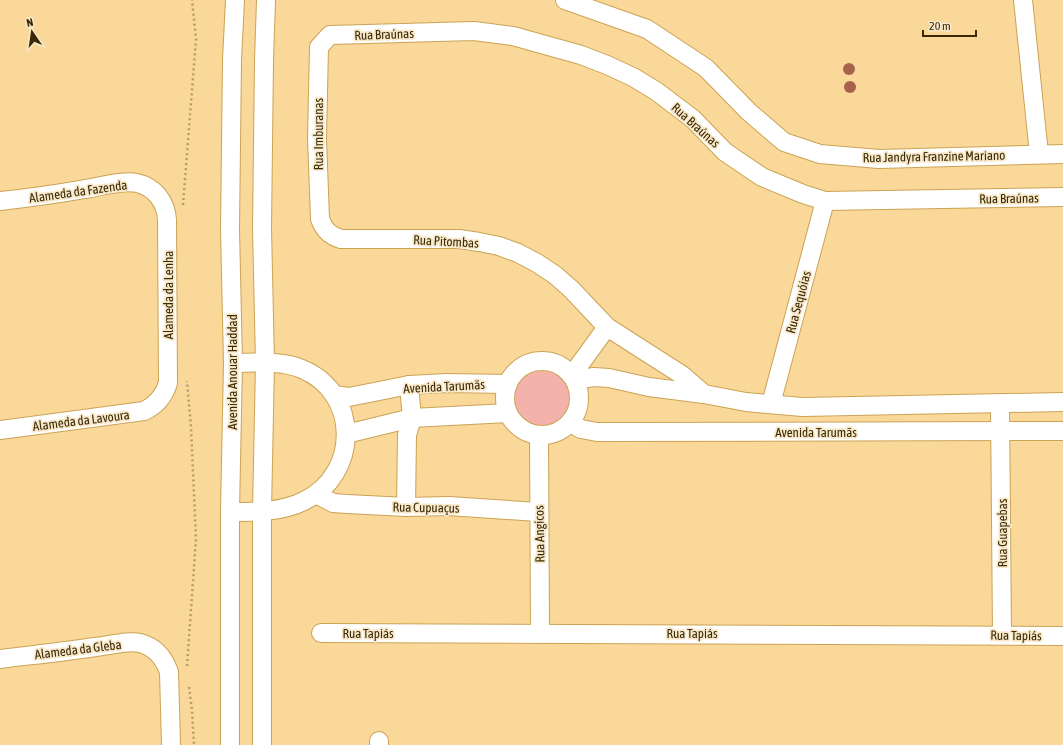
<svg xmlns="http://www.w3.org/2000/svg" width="1063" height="745" font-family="'Asap Condensed',sans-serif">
<rect width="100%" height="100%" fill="#f9d89a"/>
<circle fill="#f4b2ad" cx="542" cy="399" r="28"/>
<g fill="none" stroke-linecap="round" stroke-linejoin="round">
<g stroke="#cba354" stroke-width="20">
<g id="minor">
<path d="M 565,0 L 647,29 L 706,68 L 749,112 L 784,142 L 820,154 L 879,159 L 1063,154"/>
<path d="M 1023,0 L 1039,154"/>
<path d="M 0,201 C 28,198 57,194 85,189 C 100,187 122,180 137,183 C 155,187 166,202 167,220 L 168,383 C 164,396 157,405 144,411 L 0,430"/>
<circle cx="542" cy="398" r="37"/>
<path d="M 572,375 L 607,327"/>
<path d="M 575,380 L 594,377 L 609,378 L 649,387 L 704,394 L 746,402 L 802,407 L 1063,402"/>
<path d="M 704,394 L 682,375 L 607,327 L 571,289 L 555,275 L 537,263 L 518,253 L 499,246 L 479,242 L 459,239 L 341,239 C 330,236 324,230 320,219 L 317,138 L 319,47 L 330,35 L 474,31 L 513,36 L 581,55 L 607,65 L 633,77 L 656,91 L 693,119 L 725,152 L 762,177 L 803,194 L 825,201 L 1063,197"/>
<path d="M 334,395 L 349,397 L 409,385 L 447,383 L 508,384"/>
<path d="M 771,404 L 825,201"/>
<path d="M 1000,404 L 1002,635"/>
<path d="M 571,423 L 581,429 L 597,432 L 1063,431"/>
<path d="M 346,434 L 412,418 L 508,413"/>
<path d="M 539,435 L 540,633"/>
<path d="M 316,494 L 333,503 L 347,504 L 406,507 L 449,506 L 538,512"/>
<path d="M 406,507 L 407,435 L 412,418 L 409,385"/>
<path d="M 230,512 C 255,512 282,512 304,501 C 360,474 360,393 302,369 C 281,360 255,363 233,363"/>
<path d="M 321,633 L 1063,636"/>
<path d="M 0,659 C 32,655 63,652 95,647 C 108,646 128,640 140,643 C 156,647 164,658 169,672 L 171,745"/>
<path d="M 379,741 L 379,745"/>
<path d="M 230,745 L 230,512 L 233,363 L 230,229 L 232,60 L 235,0"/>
<path d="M 262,745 L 262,512 L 265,363 L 262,228 L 264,61 L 266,0"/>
</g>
</g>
<g stroke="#b79c67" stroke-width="2.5" stroke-dasharray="2 3" stroke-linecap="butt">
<path d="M 183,205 L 196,39 L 192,0"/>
<path d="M 187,666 L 196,539 L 191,427 L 187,381"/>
<path d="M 189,687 L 192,710 L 194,745"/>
</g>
<use href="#minor" stroke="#fff" stroke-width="18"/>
</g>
<g fill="#a8614d">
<circle cx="849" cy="69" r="6"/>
<circle cx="850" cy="87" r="6"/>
</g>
<g text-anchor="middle" stroke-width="3.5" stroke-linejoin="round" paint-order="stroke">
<g font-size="13" fill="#392905" stroke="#f8e8ca">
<text transform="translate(384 34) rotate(-2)" y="5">Rua Braúnas</text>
<text transform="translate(696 125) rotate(42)" y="5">Rua Braúnas</text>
<text transform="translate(318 134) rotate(-90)" y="5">Rua Imburanas</text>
<text transform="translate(934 156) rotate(-1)" y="5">Rua Jandyra Franzine Mariano</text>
<text transform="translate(78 191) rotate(-8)" y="5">Alameda da Fazenda</text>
<text transform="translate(1009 198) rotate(-1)" y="5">Rua Braúnas</text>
<text transform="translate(446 241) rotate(3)" y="5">Rua Pitombas</text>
<text transform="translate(168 295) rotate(-90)" y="5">Alameda da Lenha</text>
<text transform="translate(798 302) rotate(-75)" y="5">Rua Sequóias</text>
<text transform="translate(232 372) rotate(-90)" y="5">Avenida Anouar Haddad</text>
<text transform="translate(444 386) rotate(-3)" y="5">Avenida Tarumãs</text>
<text transform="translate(81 420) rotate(-7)" y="5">Alameda da Lavoura</text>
<text x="816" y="437">Avenida Tarumãs</text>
<text transform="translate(426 507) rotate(1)" y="5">Rua Cupuaçus</text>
<text transform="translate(1002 533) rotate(-90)" y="5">Rua Guapebas</text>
<text transform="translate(539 534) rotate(-91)" y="5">Rua Angícos</text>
<text x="368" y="638">Rua Tapiás</text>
<text x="692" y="638">Rua Tapiás</text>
<text transform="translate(1016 635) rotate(1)" y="5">Rua Tapiás</text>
<text transform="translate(78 649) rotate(-7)" y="5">Alameda da Gleba</text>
</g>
</g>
<g transform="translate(32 32) rotate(347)" stroke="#f8e8ca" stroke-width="3" paint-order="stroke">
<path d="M0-3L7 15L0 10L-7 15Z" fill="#392905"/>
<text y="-6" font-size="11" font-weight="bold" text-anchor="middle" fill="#392905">N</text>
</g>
<path d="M923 30v6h53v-6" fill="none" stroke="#392905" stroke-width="2"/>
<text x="929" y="30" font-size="12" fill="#392905" stroke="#f8e8ca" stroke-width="3" paint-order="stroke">20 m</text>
</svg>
